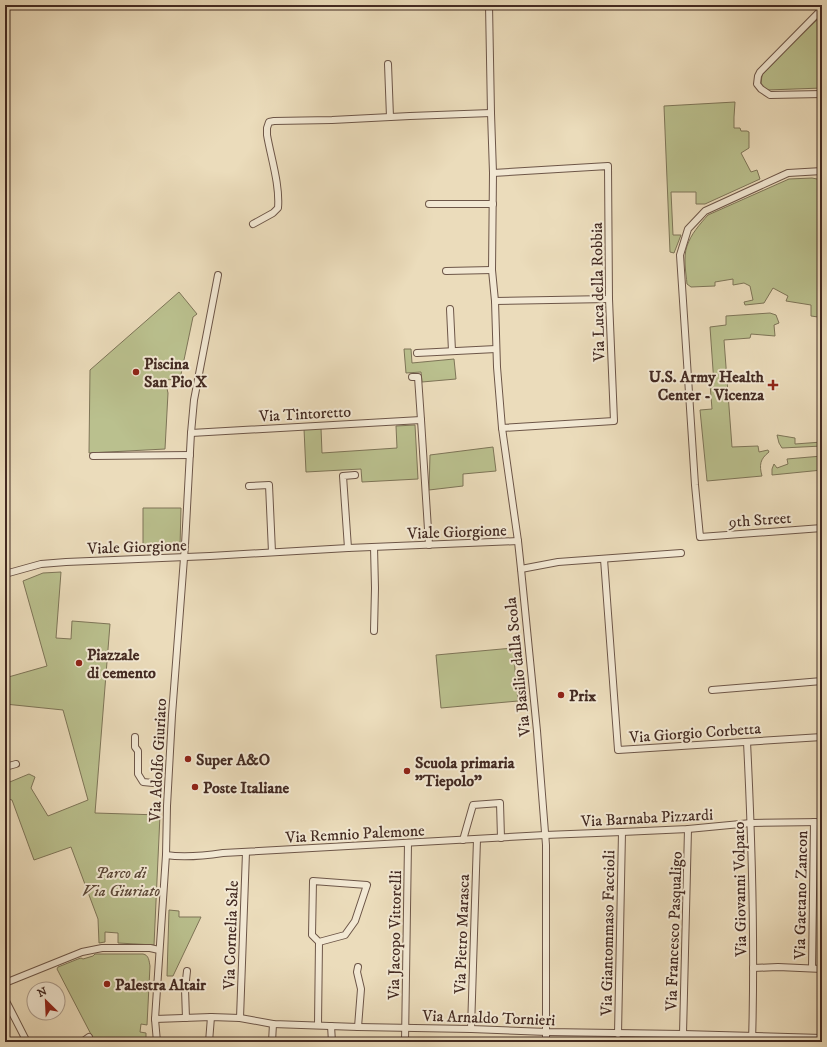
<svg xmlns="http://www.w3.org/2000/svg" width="827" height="1047" font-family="'IM FELL DW Pica',serif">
<rect width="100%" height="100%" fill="#ebdcbb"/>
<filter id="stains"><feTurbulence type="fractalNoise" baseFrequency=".005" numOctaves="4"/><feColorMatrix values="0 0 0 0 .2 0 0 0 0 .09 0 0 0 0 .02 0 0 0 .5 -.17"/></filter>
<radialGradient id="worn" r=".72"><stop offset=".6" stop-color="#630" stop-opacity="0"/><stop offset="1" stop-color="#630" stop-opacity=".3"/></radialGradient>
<g fill="#bac08e" stroke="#7e7558">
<path d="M 822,15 L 822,88 L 767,90 L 761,84 L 762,75 L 784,52 Z"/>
<path d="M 735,102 L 734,117 L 734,128 L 740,128 L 741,131 L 747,131 L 749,132 L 749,148 L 741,153 L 751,172 L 757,170 L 760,179 L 705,204 L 696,204 L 696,192 L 671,192 L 673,235 L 681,235 L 674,253 L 670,252 L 664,106 Z"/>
<path d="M 812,178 L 822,180 L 822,352 L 818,317 L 811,316 L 811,305 L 786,301 L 788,296 L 773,288 L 764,303 L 745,305 L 744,302 L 753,300 L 750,286 L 744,283 L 733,285 L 733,279 L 715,282 L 715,286 L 691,287 L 687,284 C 686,273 683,257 687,246 C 691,234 700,224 708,215 L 789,179 Z"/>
<path d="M 179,292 L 197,314 L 193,317 L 180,379 L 165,380 L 168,393 L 165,449 L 89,453 L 90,370 Z"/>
<path d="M 770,313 L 776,315 L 779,323 L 774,325 L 775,336 L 751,334 L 750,338 L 724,340 L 732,447 L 758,446 L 759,452 L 768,450 L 769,452 C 760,459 759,465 762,476 L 707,481 L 700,410 L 712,409 L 710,384 L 714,384 L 710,327 L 726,325 L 726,316 Z"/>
<path d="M 404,349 L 411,349 L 412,363 L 454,359 L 456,379 L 422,382 L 421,372 L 406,373 Z"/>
<path d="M 415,425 L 418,479 L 362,482 L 361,469 L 306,472 L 304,429 L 321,428 L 322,453 L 397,448 L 396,426 Z"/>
<path d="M 777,435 L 795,438 L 795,444 L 822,442 L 822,446 L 782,448 L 779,443 Z"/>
<path d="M 493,447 L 496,471 L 463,474 L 463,486 L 429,490 L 430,455 Z"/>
<path d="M 822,456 L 822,470 L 772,475 L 772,469 L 774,464 L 777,468 L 788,464 L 787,459 Z"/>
<path d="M 143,508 L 181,508 L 180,547 L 176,551 L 143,551 Z"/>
<path d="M 61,572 L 56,638 L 71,639 L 72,621 L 110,624 L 95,813 L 160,815 L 154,945 L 118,943 L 118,933 L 105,932 L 105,942 L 99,943 L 98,919 L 71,847 L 34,860 L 12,800 L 5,798 L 5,784 L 29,774 L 35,777 L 31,788 L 48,816 L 88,800 L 63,710 L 5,704 L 5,678 L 47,666 L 23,581 L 43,573 Z"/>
<path d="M 513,648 L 518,701 L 441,708 L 436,655 Z"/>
<path d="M 169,910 L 179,911 L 179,917 L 201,917 L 173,976 L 167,976 Z"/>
<path d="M 95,954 L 143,954 C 149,955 149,961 150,966 L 147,1025 L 141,1024 L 140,1032 L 146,1033 L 146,1042 L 95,1042 L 57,969 L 58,967 L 78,959 L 81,958 L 83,959 L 93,956 Z"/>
</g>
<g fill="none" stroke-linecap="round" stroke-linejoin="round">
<g stroke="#6d5648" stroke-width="8">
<g id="street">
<path d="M 489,5 L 491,113 L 493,173 L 492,270 L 495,301 L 497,367 L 502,428 L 518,541 L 521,569 L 537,731 L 546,845 L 546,1042"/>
<path d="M 822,9 L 760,72 L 758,76 L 757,84 L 761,89 L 770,95 L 822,94"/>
<path d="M 388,64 L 390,117"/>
<path d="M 822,171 L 788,173 L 705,211 L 688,229 L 680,255 L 695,485 L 700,537 L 822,528"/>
<path d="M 493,173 L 608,166 L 609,299 L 614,421 L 502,428"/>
<path d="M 429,204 L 493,204"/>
<path d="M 253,224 L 273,213 L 278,208 C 280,185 271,158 267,135 L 267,128 L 269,122 L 274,121 L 332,120 L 410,116 L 491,113"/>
<path d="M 446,271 L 492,270"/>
<path d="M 495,301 L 609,299"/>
<path d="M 450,309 L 452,351"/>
<path d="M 417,353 L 496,349"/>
<path d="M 412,377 L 418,377 L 421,420"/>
<path d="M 191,433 L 421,420 L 429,545"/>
<path d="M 93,456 L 190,455"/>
<path d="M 249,486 L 269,485 L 272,552"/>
<path d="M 374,547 L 375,588 L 374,631"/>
<path d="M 348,548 L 343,476 L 355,475"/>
<path d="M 604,559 L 618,750 L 822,737"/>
<path d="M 521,569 L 558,562 L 681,553"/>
<path d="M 5,574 L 41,564 L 66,562 L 210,556 L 348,548 L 518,541"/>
<path d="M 712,690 L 822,681"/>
<path d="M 135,737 L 135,747 L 138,751 L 138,774 L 143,782 L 153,783"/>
<path d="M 747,742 C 752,842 755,942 752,1042"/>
<path d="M 5,767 L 16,764"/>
<path d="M 463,840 L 473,805 L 500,803 L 501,838"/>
<path d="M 166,855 C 185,858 203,856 223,853 L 545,835 L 622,832 L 688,829 L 751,823 L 822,822"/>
<path d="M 358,967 L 357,972 L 361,989 L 358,1027"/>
<path d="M 753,968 L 778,967 L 822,969"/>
<path d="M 812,968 L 814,822"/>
<path d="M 5,983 L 82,952 L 102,948 L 150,948 L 159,950"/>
<path d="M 5,999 L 27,1042"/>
<path d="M 186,1018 L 185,989 L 187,971"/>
<path d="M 240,1018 L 246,852"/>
<path d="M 155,1019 L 211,1017 L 240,1018 L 273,1024 L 358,1027 L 471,1029 L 547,1032 L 683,1034 L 822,1038"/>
<path d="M 318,1025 L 319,942 L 345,935 L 355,921 L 367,885 L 313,881 L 312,935 L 319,942"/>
<path d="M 331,1026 L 332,1042"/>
<path d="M 471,1029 L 477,839"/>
<path d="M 618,1034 L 622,832"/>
<path d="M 683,1034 L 688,829"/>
<path d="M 82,1042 L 89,1037"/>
<path d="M 157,1042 L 155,1019 L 166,855 L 167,806 L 172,715 L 185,545 L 191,433 L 194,400 L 218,275"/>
<path d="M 209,1042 L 211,1017"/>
<path d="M 272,1042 L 273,1024"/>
<path d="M 405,1042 L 408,843"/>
</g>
</g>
<use href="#street" stroke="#f2e8d3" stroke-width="6"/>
</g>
<g fill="#8f2418" stroke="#f2e8d3" stroke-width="1.5">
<circle cx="136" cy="372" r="4"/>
<path d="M771 379h4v4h4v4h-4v4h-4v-4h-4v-4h4z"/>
<circle cx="79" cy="663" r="4"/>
<circle cx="561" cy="695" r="4"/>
<circle cx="188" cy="759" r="4"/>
<circle cx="407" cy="771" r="4"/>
<circle cx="195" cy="787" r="4"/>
<circle cx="107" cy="984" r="4"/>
</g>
<g text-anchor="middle" stroke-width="4" stroke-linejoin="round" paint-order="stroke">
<g font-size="16" fill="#432a22" stroke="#f2e8d3">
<text transform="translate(597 292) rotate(-91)" y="6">Via Luca della Robbia</text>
<text transform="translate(305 413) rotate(-3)" y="6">Via Tintoretto</text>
<text transform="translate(760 519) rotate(-4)" y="6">9th Street</text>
<text transform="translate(457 531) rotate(-2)" y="6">Viale Giorgione</text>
<text transform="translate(137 546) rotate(-2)" y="6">Viale Giorgione</text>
<text transform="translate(517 667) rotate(-96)" y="6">Via Basilio dalla Scola</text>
<text transform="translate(695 732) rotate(-4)" y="6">Via Giorgio Corbetta</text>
<text transform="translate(157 760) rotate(-87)" y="6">Via Adolfo Giuriato</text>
<text transform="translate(647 817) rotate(-3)" y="6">Via Barnaba Pizzardi</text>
<text transform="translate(355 833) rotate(-3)" y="6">Via Remnio Palemone</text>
<text transform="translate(739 889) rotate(-91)" y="6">Via Giovanni Volpato</text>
<text transform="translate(800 895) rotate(-89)" y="6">Via Gaetano Zancon</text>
<text transform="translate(673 931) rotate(-88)" y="6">Via Francesco Pasqualigo</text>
<text transform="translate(607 933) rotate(-89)" y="6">Via Giantommaso Faccioli</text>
<text transform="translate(461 934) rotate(-88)" y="6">Via Pietro Marasca</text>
<text transform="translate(230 935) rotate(-88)" y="6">Via Cornelia Sale</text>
<text transform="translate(394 935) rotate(-89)" y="6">Via Jacopo Vittorelli</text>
<text transform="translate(489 1017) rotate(2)" y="6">Via Arnaldo Tornieri</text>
</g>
<g font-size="16" font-weight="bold" fill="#432a22" stroke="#f2e8d3" text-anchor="start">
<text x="144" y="369">Piscina<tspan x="144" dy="18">San Pio X</tspan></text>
<text x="764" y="382" text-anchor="end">U.S. Army Health<tspan x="764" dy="18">Center - Vicenza</tspan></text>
<text x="87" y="660">Piazzale<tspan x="87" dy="18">di cemento</tspan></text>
<text x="569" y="701">Prix</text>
<text x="196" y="765">Super A&amp;O</text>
<text x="415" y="768">Scuola primaria<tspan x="415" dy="18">"Tiepolo"</tspan></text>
<text x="203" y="793">Poste Italiane</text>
<text x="115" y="990">Palestra Altair</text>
</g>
<g font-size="16" font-style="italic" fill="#5b4838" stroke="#f2e8d3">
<text x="121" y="878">Parco di<tspan x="121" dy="18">Via Giuriato</tspan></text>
</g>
</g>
<rect width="827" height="1047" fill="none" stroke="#ebdcbb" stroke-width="20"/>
<rect x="6" y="6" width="815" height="1035" fill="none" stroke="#432a22" stroke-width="2"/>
<rect x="10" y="10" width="807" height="1027" fill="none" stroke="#432a22"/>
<g transform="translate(46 1001) rotate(336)"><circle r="19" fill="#f2e8d3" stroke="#ac9c8c"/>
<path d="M0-3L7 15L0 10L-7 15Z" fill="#8f2418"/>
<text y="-6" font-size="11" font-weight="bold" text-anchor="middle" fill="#432a22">N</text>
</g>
<rect width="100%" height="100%" filter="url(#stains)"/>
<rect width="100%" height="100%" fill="url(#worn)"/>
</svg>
